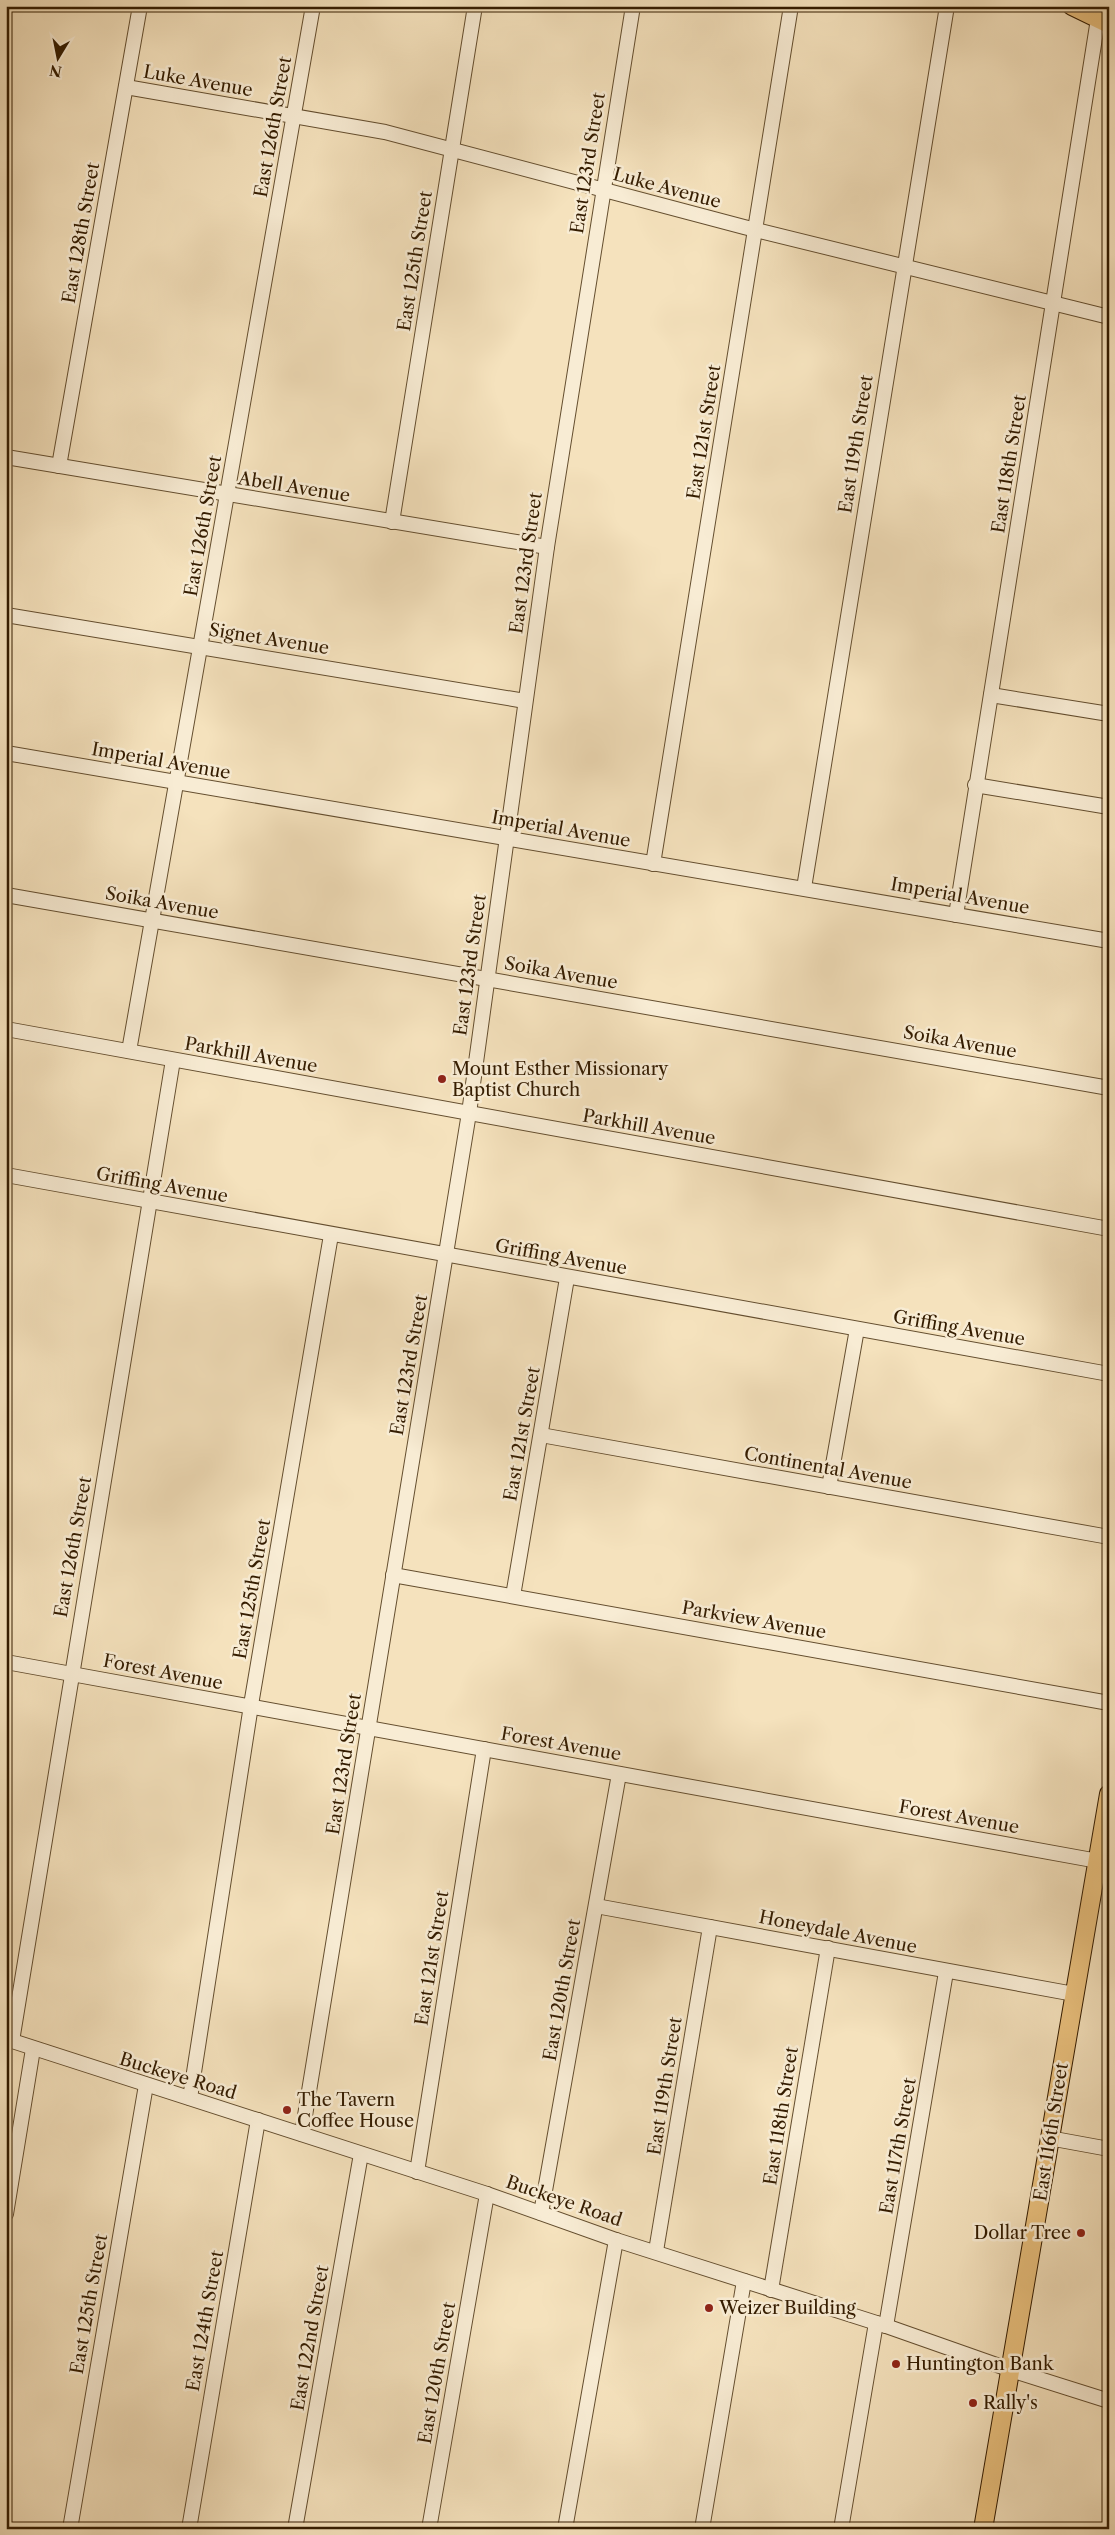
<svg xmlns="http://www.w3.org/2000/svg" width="1115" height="2535" viewBox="0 0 1115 2535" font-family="'Libre Caslon Text',serif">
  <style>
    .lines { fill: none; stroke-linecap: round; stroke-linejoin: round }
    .minor-casing { stroke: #644e2f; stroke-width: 16 }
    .major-casing { stroke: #341c00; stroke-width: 20 }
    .minor { stroke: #f8ecd4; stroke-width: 14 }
    .major { stroke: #eac17e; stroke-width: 18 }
    .poi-dot { fill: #8f2418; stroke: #f8ecd4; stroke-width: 2 }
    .labels { text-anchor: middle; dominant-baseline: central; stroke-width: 5; stroke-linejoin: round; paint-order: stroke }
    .street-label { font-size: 18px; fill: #341c00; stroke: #f8ecd4 }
    .poi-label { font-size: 18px; fill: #341c00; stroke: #f8ecd4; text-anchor: start }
  </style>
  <rect width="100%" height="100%" fill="#f5e2bd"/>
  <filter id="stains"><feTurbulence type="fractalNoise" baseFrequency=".004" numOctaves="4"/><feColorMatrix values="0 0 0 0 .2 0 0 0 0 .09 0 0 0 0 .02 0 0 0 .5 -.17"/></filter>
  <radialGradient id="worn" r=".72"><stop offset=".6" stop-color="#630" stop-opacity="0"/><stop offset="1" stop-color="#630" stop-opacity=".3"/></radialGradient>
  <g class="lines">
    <g class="minor-casing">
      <g id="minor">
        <path d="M 126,87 L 385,132 L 744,227 L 1109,317"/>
        <path d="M 6,457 L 547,547"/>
        <path d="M 59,466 L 140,6"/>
        <path d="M 392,522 L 475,6"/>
        <path d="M 6,615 L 525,701"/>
        <path d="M 991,695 L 1109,714"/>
        <path d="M 6,753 L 1109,941"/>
        <path d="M 975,785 L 1109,807"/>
        <path d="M 653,864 L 791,6"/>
        <path d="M 804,888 L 947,6"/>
        <path d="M 6,895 L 1109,1088"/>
        <path d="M 956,915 L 1098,19"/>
        <path d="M 6,1029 L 1109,1229"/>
        <path d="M 129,1051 L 313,6"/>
        <path d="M 6,1175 L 1109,1374"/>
        <path d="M 541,1435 L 1109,1537"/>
        <path d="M 829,1487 L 857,1329"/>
        <path d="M 393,1575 L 1109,1703"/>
        <path d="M 513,1596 L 567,1278"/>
        <path d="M 6,1662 L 1109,1863"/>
        <path d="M 596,1906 L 1074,1994"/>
        <path d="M 6,2039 L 487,2194 L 616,2240 L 886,2326 L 1011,2370 L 1109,2401"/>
        <path d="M 12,2041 L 173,1060"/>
        <path d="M 190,2098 L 252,1699 L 331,1235"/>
        <path d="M 302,2134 L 469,1113 L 547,547 L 633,6"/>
        <path d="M 1049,2138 L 1109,2149"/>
        <path d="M 417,2172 L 484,1749"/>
        <path d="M 541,2213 L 619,1774"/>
        <path d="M 6,2214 L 33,2049"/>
        <path d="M 656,2251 L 710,1927"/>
        <path d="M 771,2290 L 828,1948"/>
        <path d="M 886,2326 L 946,1972"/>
        <path d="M 70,2529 L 146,2085"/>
        <path d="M 189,2529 L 258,2120"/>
        <path d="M 295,2529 L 361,2154"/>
        <path d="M 429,2529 L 487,2194"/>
        <path d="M 565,2529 L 616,2240"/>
        <path d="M 702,2529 L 744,2281"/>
        <path d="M 841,2529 L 876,2323"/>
      </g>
    </g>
    <g class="major-casing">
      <g id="major">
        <path d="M 1072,6 L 1109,24"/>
        <path d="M 983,2529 L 1109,1794"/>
      </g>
    </g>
    <use href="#minor" class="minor"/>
    <use href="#major" class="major"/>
  </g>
  <g class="poi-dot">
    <circle cx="442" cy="1079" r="5"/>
    <circle cx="287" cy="2110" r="5"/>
    <circle cx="1081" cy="2233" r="5"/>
    <circle cx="709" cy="2308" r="5"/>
    <circle cx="896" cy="2364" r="5"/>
    <circle cx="973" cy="2403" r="5"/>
  </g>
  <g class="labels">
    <g class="street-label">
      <text transform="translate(198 81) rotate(10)">Luke Avenue</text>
      <text transform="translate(273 127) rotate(-80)">East 126th Street</text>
      <text transform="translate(588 163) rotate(-81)">East 123rd Street</text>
      <text transform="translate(667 188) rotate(15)">Luke Avenue</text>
      <text transform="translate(81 233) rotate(-80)">East 128th Street</text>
      <text transform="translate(415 261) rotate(-81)">East 125th Street</text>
      <text transform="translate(704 432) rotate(-81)">East 121st Street</text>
      <text transform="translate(856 444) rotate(-81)">East 119th Street</text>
      <text transform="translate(1009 464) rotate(-81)">East 118th Street</text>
      <text transform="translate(294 487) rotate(9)">Abell Avenue</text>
      <text transform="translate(203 526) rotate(-80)">East 126th Street</text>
      <text transform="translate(526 563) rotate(-82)">East 123rd Street</text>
      <text transform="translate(269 639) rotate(9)">Signet Avenue</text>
      <text transform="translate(161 761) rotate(10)">Imperial Avenue</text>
      <text transform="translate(561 829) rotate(10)">Imperial Avenue</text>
      <text transform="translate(960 896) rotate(10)">Imperial Avenue</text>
      <text transform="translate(162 903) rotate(10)">Soika Avenue</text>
      <text transform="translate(470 965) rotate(-82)">East 123rd Street</text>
      <text transform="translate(561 973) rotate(10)">Soika Avenue</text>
      <text transform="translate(960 1042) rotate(10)">Soika Avenue</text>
      <text transform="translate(251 1055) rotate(10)">Parkhill Avenue</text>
      <text transform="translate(649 1127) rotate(10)">Parkhill Avenue</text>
      <text transform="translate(162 1185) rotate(10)">Griffing Avenue</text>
      <text transform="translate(561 1257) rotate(10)">Griffing Avenue</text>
      <text transform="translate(959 1328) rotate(10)">Griffing Avenue</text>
      <text transform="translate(409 1365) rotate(-80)">East 123rd Street</text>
      <text transform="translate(522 1434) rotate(-80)">East 121st Street</text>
      <text transform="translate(828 1468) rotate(10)">Continental Avenue</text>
      <text transform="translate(73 1547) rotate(-80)">East 126th Street</text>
      <text transform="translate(252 1589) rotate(-80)">East 125th Street</text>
      <text transform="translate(754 1620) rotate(10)">Parkview Avenue</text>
      <text transform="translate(163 1672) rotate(11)">Forest Avenue</text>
      <text transform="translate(561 1744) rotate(10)">Forest Avenue</text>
      <text transform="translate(344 1764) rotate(-81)">East 123rd Street</text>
      <text transform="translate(959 1817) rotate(10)">Forest Avenue</text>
      <text transform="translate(838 1932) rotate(11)">Honeydale Avenue</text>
      <text transform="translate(432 1958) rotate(-81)">East 121st Street</text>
      <text transform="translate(562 1990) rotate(-80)">East 120th Street</text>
      <text transform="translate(178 2076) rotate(17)">Buckeye Road</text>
      <text transform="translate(665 2086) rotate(-81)">East 119th Street</text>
      <text transform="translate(781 2116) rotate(-81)">East 118th Street</text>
      <text transform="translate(1051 2132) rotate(-81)">East 116th Street</text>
      <text transform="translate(898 2146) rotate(-80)">East 117th Street</text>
      <text transform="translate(564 2201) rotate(19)">Buckeye Road</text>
      <text transform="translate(89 2304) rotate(-80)">East 125th Street</text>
      <text transform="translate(205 2321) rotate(-80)">East 124th Street</text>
      <text transform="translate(310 2338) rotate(-80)">East 122nd Street</text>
      <text transform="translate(437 2373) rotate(-80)">East 120th Street</text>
    </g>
    <g class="poi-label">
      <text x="452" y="1069">Mount Esther Missionary<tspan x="452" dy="21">Baptist Church</tspan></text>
      <text x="297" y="2100">The Tavern<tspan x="297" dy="21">Coffee House</tspan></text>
      <text x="1071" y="2233" text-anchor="end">Dollar Tree</text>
      <text x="719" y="2308">Weizer Building</text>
      <text x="906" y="2364">Huntington Bank</text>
      <text x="983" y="2403">Rally's</text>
    </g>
  </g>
  <rect width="1115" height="2535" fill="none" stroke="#f5e2bd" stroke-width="25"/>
  <rect x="8" y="8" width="1100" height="2520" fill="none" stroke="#341c00" stroke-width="2.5"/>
  <rect x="12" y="12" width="1090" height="2510" fill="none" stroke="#341c00"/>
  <g transform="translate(58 58) rotate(190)" stroke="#f8ecd4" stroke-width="4" paint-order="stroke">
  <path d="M0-4L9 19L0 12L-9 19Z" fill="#341c00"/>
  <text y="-8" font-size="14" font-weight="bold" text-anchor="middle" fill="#341c00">N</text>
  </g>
  <rect width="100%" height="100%" filter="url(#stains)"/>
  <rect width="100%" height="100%" fill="url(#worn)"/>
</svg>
